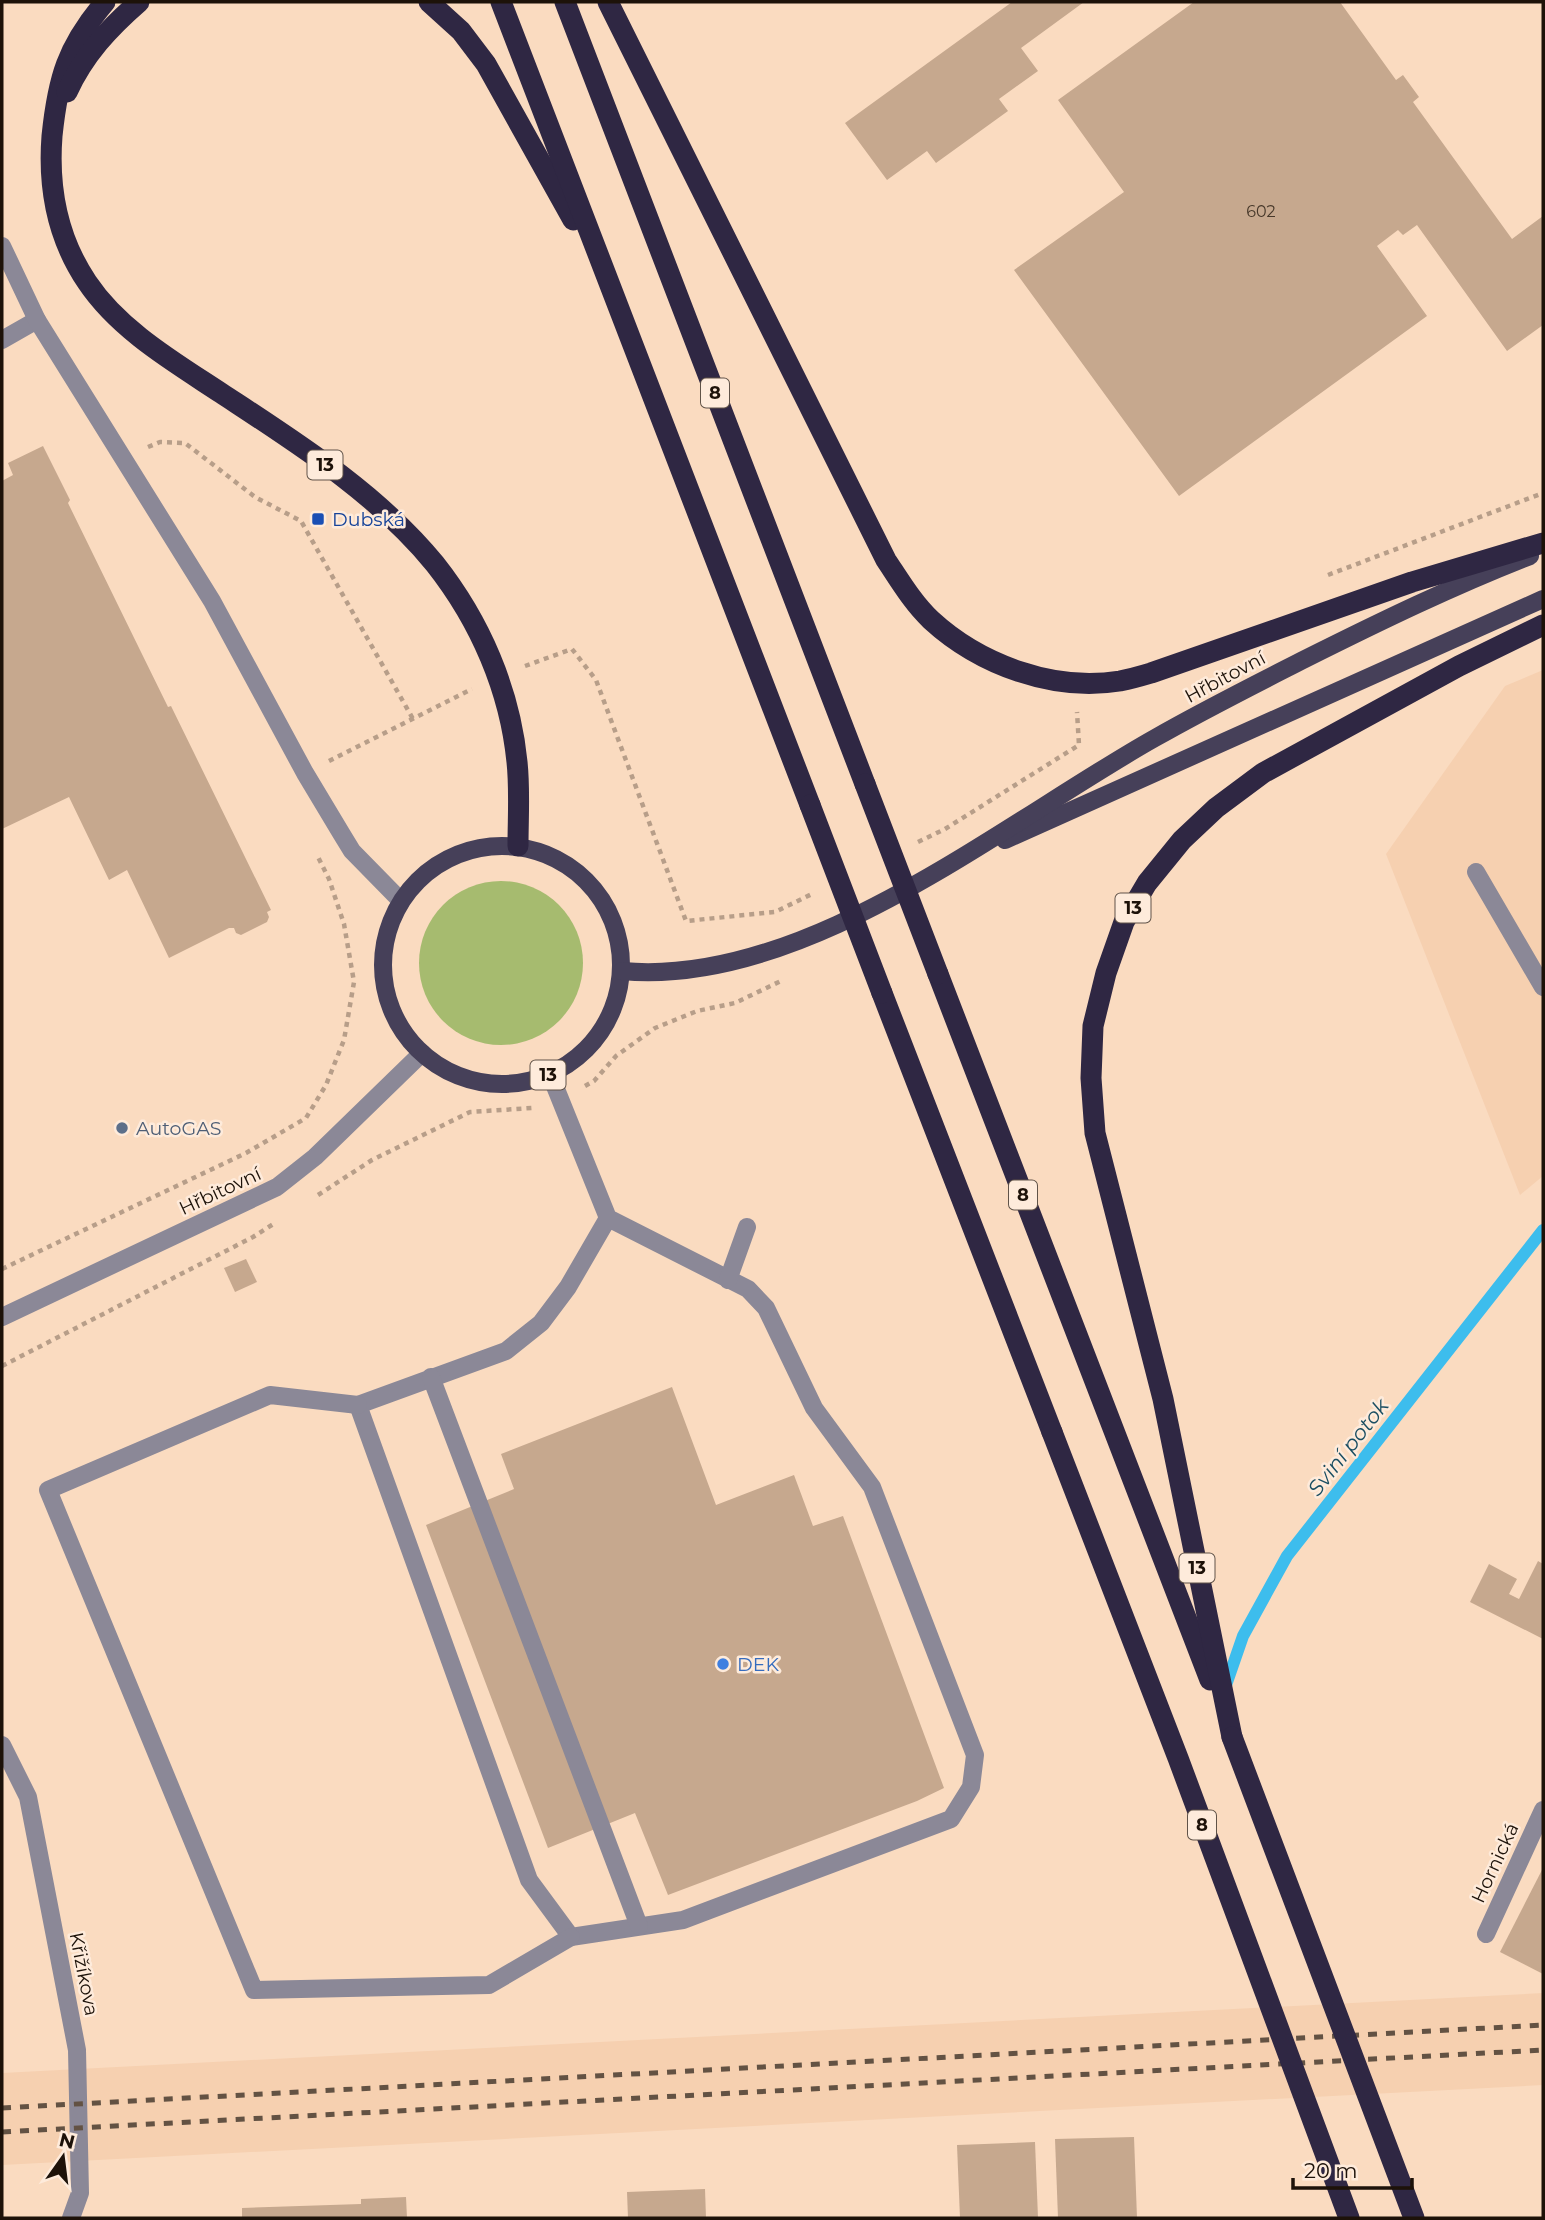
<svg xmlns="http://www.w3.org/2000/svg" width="1545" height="2220" viewBox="0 0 1545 2220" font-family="Montserrat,sans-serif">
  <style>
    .built { fill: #f6d0b0 }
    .green { fill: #a6bb6f }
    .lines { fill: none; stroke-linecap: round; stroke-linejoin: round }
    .stream { stroke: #3dbded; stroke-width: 12 }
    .building { fill: #c6a88e }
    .path { stroke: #b79e89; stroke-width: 4.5; stroke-dasharray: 5 5; stroke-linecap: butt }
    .lane { stroke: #8b8897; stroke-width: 18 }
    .street { stroke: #8b8897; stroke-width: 18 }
    .primary { stroke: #464059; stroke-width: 18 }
    .highway { stroke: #2f2743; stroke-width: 21 }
    .rail { stroke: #635243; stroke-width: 5; stroke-dasharray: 9 9; stroke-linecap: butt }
    .highway-bridge { stroke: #2f2743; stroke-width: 21 }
    .transit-dot { fill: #1a4fb4; stroke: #feebdb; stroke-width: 2.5 }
    .service-dot { fill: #5c6f8a; stroke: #feebdb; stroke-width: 2.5 }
    .shop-dot { fill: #3f7fe0; stroke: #feebdb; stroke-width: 2.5 }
    .labels { text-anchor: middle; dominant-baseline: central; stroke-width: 5; stroke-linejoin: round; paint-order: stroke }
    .number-label { font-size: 16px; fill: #47382a }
    .shield { fill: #feebdb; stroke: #605348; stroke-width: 2 }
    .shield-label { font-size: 18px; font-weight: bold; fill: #1d1209 }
    .transit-label { font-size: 19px; fill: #164399; stroke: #feebdb; text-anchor: start }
    .street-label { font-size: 19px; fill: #1d1209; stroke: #feebdb }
    .service-label { font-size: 19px; fill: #4e5e75; stroke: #feebdb; text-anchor: start }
    .shop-label { font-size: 19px; fill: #366cbe; stroke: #feebdb; text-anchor: start }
    .water-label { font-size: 21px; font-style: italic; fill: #1b4e62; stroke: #feebdb }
  </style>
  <rect width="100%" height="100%" fill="#fadbc0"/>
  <g class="built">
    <path d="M 1543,670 L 1543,1176 L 1520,1195 L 1386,854 L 1505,686 Z"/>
    <path d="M 1543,1993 L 1543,2085 L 2,2165 L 2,2073 Z"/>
  </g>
  <circle class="green" cx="501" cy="963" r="82"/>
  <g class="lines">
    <path class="stream" d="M 1225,1688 L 1243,1636 L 1287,1556 L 1543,1230"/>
  </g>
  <g class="building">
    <path d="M 1012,2 L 1084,2 L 1021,48 L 1038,71 L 999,99 L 1008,111 L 936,163 L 927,151 L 887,180 L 845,123 Z"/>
    <path d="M 1194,2 L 1340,2 L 1396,80 L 1403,75 L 1419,97 L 1413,102 L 1512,239 L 1543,216 L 1543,325 L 1507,351 L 1417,225 L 1403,235 L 1398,230 L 1377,246 L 1427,316 L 1179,496 L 1014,270 L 1124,192 L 1058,100 Z"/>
    <path d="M 43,446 L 70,500 L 68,503 L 140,650 L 168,707 L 171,706 L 271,910 L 267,912 L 269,917 L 267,922 L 241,935 L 236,933 L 234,928 L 229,928 L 169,958 L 127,870 L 109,880 L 69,797 L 2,829 L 2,481 L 13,475 L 8,463 Z"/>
    <path d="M 246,1259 L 257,1282 L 235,1292 L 224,1268 Z"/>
    <path d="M 672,1387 L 716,1505 L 794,1475 L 813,1526 L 843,1516 L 944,1788 L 917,1801 L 668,1895 L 635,1813 L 548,1848 L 426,1525 L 514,1489 L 501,1454 Z"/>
    <path d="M 1538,1561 L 1543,1564 L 1543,1639 L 1470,1602 L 1489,1564 L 1517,1579 L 1509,1594 L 1519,1599 Z"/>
    <path d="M 1543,1868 L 1543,1974 L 1500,1952 Z"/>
    <path d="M 1134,2137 L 1137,2218 L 1058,2218 L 1055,2139 Z"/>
    <path d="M 1035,2142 L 1038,2218 L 960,2218 L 957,2145 Z"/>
    <path d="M 705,2189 L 706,2218 L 628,2218 L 627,2192 Z"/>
    <path d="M 406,2197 L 407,2218 L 242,2218 L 242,2208 L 361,2204 L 361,2199 Z"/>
  </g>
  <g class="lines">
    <g class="path">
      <path d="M 148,447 L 160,442 L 185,443 L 255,497 L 301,521 L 413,719"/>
      <path d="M 1328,575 L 1543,493"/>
      <path d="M 525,666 L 572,649 L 596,680 L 686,921 L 775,912 L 812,894"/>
      <path d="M 329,761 L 472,689"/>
      <path d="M 918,842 L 945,829 L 1079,745 L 1077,712"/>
      <path d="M 585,1086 L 594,1081 L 616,1056 L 655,1028 L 697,1011 L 735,1003 L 783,980"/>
      <path d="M 318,1195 L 372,1160 L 470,1112 L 532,1108"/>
      <path d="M 2,1269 L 246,1153 L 306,1118 L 326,1085 L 344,1040 L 354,982 L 344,924 L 329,879 L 317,855"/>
      <path d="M 2,1366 L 253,1237 L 275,1223"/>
    </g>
    <g class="lane">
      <path d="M 2,340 L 37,320"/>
      <path d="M 1476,872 L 1543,987"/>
      <path d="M 550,1074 L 608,1218 L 748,1289 L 766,1308 L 814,1408 L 872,1487 L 975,1755 L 971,1787 L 951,1819 L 683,1920 L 571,1937 L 529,1880 L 358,1405 L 506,1351 L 541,1323 L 568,1287 L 608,1218"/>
      <path d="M 728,1280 L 747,1227"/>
      <path d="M 431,1377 L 639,1926"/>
      <path d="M 358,1405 L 270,1395 L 48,1490 L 254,1990 L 489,1985 L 571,1937"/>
    </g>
    <g class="street">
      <path d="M 2,246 L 37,320 L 212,601 L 305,773 L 341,833 L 352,851 L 401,901"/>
      <path d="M 2,1317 L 277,1187 L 315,1157 L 422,1053"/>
      <path d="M 2,1745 L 28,1797 L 77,2050 L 80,2193 L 71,2218"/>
      <path d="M 1486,1934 L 1543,1810"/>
    </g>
    <g class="primary">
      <path d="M 1005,840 L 1543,599"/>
      <circle cx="502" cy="965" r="119"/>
      <path d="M 622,971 C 805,988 1002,824 1155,738 C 1204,710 1254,685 1305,659 C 1379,622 1453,586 1530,556"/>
    </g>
    <g class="highway">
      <path d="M 105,2 C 67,47 58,78 52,136 C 48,188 58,239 87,282 C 119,330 174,362 221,393 C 297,443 377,493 435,564 C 480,621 510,690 517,762 C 520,789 518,818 518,846"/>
      <path d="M 429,2 L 461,31 L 486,64 L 573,220"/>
      <path d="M 501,2 L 810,805"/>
      <path d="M 565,2 L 865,784"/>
      <path d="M 608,2 L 886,560 C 900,581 913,603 931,620 C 980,665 1054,692 1120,681 C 1130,679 1141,676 1151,673 L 1412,582 L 1543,543"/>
      <path d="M 67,92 C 84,55 109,28 139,2"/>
      <path d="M 938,974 L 1210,1680"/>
      <path d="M 882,993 L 1052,1432"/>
      <path d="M 1232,1737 L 1163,1399 L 1095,1133 L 1091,1078 L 1093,1026 L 1106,973 L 1124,922 L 1147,883 L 1182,840 L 1216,808 L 1263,773 L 1459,666 L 1543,625"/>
    </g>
    <g class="rail">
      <path d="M 2,2108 L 1543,2025"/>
      <path d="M 2,2132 L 1543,2050"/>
    </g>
    <g class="highway-bridge">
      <path d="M 865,784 L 938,974"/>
      <path d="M 810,805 L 882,993"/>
      <path d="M 1052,1432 L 1178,1758 L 1349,2218"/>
      <path d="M 1232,1737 L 1414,2218"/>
    </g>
  </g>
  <rect class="transit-dot" x="311" y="512" width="14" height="14" rx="3.5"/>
  <circle class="service-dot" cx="122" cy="1128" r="7"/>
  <circle class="shop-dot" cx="723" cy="1664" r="7"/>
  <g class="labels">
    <g class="number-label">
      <text x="1261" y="211">602</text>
    </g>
    <g class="shield">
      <rect x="701" y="378.5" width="28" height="29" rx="5"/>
      <rect x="307.5" y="450.5" width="35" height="29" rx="5"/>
      <rect x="1115.5" y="893.5" width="35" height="29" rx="5"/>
      <rect x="530.5" y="1060.5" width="35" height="29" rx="5"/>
      <rect x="1009" y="1180.5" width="28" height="29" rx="5"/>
      <rect x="1179.5" y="1553.5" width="35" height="29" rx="5"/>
      <rect x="1188" y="1810.5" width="28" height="29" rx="5"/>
    </g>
    <g class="shield-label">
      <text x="715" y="393">8</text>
      <text x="325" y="465">13</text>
      <text x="1133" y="908">13</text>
      <text x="548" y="1075">13</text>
      <text x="1023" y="1195">8</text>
      <text x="1197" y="1568">13</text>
      <text x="1202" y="1825">8</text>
    </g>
    <g class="transit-label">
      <text x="332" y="519">Dubská</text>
    </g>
    <g class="street-label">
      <text transform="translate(1225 677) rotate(-28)">Hřbitovní</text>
      <text transform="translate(220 1191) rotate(-25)">Hřbitovní</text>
      <text transform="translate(1495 1863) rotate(-65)">Hornická</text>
      <text transform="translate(84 1974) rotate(79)">Křižíkova</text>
    </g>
    <g class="service-label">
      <text x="136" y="1128">AutoGAS</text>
    </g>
    <g class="shop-label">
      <text x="737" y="1664">DEK</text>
    </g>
    <g class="water-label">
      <text transform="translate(1348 1447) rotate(-52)">Sviní potok</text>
    </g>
  </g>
  <rect width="1545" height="2220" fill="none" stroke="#1d1209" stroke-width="7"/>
  <g transform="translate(63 2157) rotate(14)" stroke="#feebdb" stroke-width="5" paint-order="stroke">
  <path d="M0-5L12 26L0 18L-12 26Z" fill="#1d1209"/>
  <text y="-10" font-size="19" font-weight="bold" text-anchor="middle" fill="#1d1209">N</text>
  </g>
  <path d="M1293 2178v10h119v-10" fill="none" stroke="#1d1209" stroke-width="3.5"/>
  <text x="1304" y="2178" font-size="21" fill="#1d1209" stroke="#feebdb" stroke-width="5" paint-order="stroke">20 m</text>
</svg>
